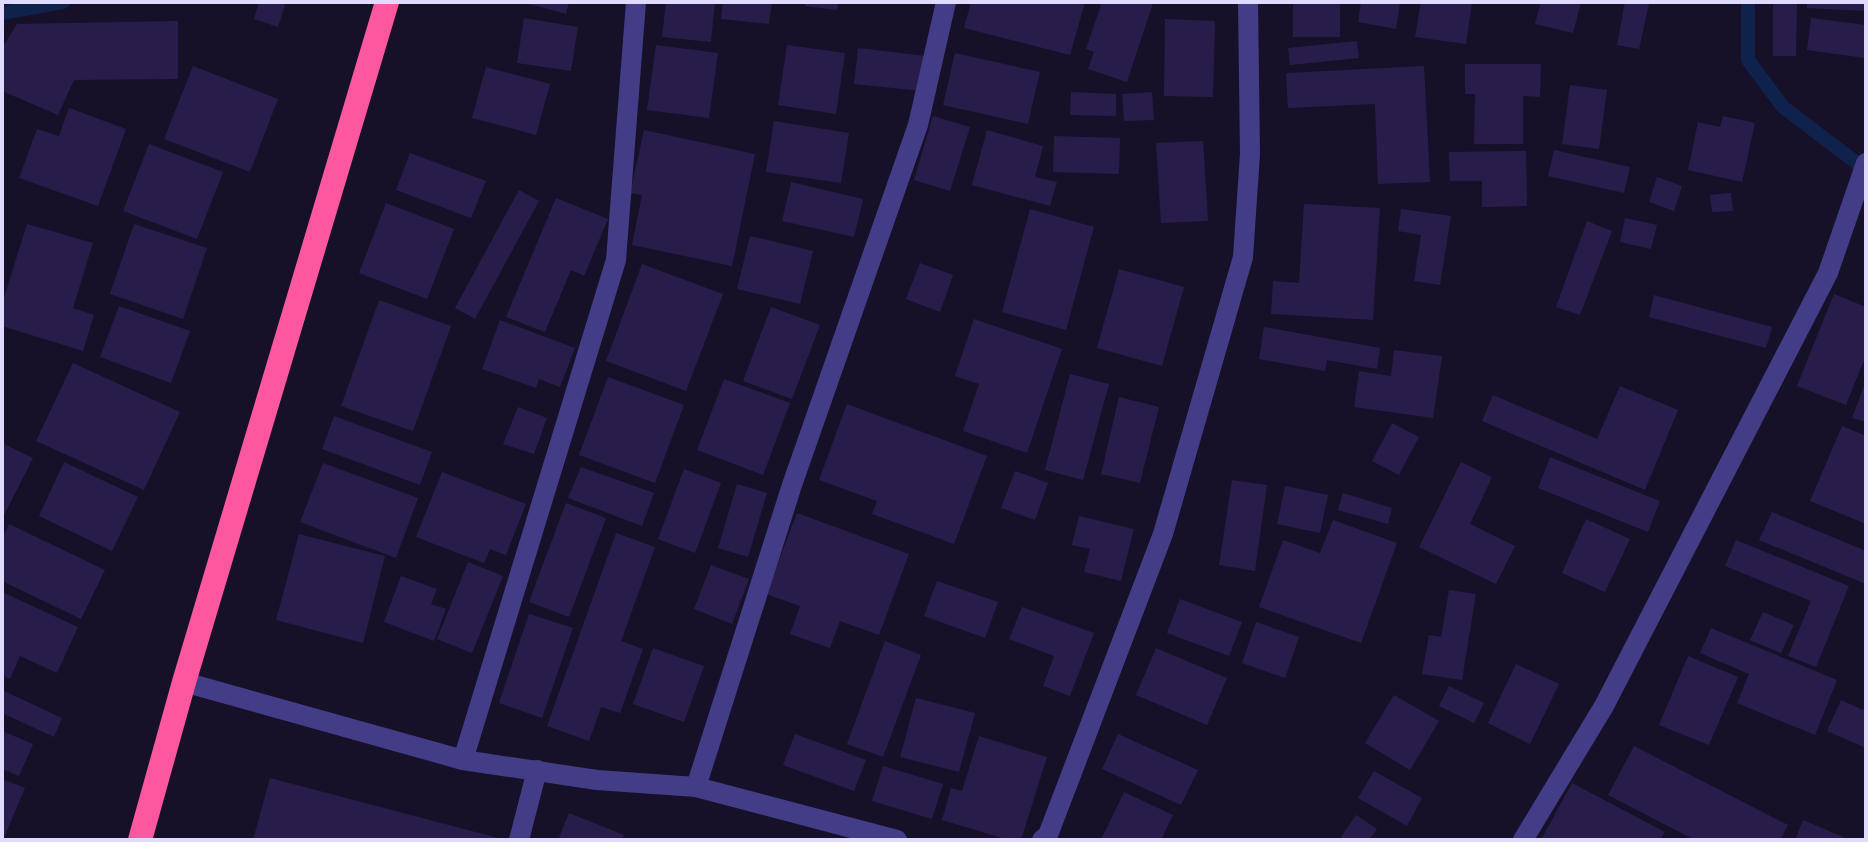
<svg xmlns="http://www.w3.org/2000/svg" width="1868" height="842" viewBox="0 0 1868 842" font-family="'Public Sans',sans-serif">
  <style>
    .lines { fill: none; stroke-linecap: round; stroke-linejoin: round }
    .stream { stroke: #0e224b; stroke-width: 14 }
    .building { fill: #281d4a }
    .minor { stroke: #433d87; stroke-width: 20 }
    .highway { stroke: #fc579f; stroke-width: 24 }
  </style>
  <rect width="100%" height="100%" fill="#161129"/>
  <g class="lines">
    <g class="stream">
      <path d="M 1748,2 L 1748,60 L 1783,107 L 1866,170"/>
      <path d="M 2,13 L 63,2"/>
    </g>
  </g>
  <g class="building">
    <path d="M 259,2 L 286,2 L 278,27 L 254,19 Z"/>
    <path d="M 523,2 L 569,2 L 566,14 Z"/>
    <path d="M 666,2 L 715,2 L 711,42 L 662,37 Z"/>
    <path d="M 723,2 L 772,2 L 769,24 L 721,19 Z"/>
    <path d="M 805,2 L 838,2 L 837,10 L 805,6 Z"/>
    <path d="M 971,2 L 1085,2 L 1070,55 L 964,28 Z"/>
    <path d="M 1102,2 L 1153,3 L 1127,82 L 1088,69 L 1094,52 L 1086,49 Z"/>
    <rect x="1293" y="2" width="47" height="35"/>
    <path d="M 1361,2 L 1400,2 L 1396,29 L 1358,22 Z"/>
    <path d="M 1421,2 L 1472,2 L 1466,44 L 1415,37 Z"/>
    <path d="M 1541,2 L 1581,2 L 1573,33 L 1535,24 Z"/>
    <path d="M 1625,2 L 1649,4 L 1639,49 L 1617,45 Z"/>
    <path d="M 1773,2 L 1797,2 L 1796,56 L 1773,56 Z"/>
    <path d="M 1807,2 L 1866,2 L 1866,11 L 1807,8 Z"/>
    <path d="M 524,18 L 578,27 L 571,71 L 517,63 Z"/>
    <path d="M 1811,18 L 1866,25 L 1865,58 L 1807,50 Z"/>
    <path d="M 1165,19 L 1215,21 L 1213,97 L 1164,96 Z"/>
    <path d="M 178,21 L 178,79 L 74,80 L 58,115 L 2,91 L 2,48 L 17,24 Z"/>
    <path d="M 1357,41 L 1359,58 L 1290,65 L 1288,48 Z"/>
    <path d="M 656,45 L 718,53 L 709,118 L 647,110 Z"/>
    <path d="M 787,45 L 845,53 L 836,114 L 778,105 Z"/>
    <path d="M 858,48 L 926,56 L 922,91 L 854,84 Z"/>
    <path d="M 955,53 L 1040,72 L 1028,124 L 943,105 Z"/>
    <path d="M 1465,64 L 1541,64 L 1540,97 L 1523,96 L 1523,144 L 1474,144 L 1475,94 L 1465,94 Z"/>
    <path d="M 193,66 L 278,99 L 250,172 L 164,139 Z"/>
    <path d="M 1424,66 L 1430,182 L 1378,184 L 1375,104 L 1288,108 L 1286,73 Z"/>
    <path d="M 486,67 L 550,84 L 536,135 L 472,118 Z"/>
    <path d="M 1570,85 L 1607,90 L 1599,149 L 1562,144 Z"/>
    <path d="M 1071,92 L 1116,94 L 1116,116 L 1070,115 Z"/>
    <path d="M 1152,92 L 1154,120 L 1124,121 L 1122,94 Z"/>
    <path d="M 69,108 L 126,129 L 98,206 L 19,178 L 37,129 L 59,136 Z"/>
    <path d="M 933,116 L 970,127 L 950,191 L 914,180 Z"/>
    <path d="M 1723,116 L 1755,123 L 1742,182 L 1688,170 L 1698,122 L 1720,127 Z"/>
    <path d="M 774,121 L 849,133 L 841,183 L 766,172 Z"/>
    <path d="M 644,130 L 755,154 L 732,266 L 632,245 L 642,195 L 630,193 Z"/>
    <path d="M 987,130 L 1043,146 L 1035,177 L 1057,182 L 1050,206 L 972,185 Z"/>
    <path d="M 1054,136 L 1120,138 L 1119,174 L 1053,172 Z"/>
    <path d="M 1203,141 L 1208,221 L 1161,223 L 1156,143 Z"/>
    <path d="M 149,144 L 223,172 L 197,239 L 123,211 Z"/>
    <path d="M 1554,150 L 1630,167 L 1624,193 L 1548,176 Z"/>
    <path d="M 1526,151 L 1527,206 L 1482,207 L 1482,181 L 1450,181 L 1449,152 Z"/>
    <path d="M 410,153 L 486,181 L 471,218 L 396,190 Z"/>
    <path d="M 1657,177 L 1682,186 L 1674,211 L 1649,202 Z"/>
    <path d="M 791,182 L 863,199 L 854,237 L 782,221 Z"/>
    <path d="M 519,190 L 539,201 L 475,319 L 455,308 Z"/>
    <path d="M 1731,193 L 1733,211 L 1712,212 L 1710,195 Z"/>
    <path d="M 556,198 L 608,219 L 584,276 L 571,270 L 545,332 L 506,317 Z"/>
    <path d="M 386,203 L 454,229 L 427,299 L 359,273 Z"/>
    <path d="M 1304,204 L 1380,208 L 1373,320 L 1271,314 L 1273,281 L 1299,283 Z"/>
    <path d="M 1030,209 L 1094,227 L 1066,330 L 1002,312 Z"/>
    <path d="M 1401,209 L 1451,216 L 1440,285 L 1414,281 L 1421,235 L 1398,231 Z"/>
    <path d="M 1625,218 L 1657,225 L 1651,249 L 1620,242 Z"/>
    <path d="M 1587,221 L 1612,231 L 1580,315 L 1556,307 Z"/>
    <path d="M 27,224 L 93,243 L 73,308 L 94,315 L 83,351 L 2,326 L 2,304 Z"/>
    <path d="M 134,224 L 207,248 L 183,319 L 110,294 Z"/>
    <path d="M 750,236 L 813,251 L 800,304 L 737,289 Z"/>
    <path d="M 920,263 L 953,275 L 940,312 L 906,299 Z"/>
    <path d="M 642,264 L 723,294 L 686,391 L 606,361 Z"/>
    <path d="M 1119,269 L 1184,287 L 1162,366 L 1097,348 Z"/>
    <path d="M 1834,294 L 1866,307 L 1866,355 L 1846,405 L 1797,386 Z"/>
    <path d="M 1654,295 L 1772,327 L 1766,348 L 1649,317 Z"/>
    <path d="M 379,300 L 451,326 L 413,431 L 341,406 Z"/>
    <path d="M 119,306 L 190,331 L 171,383 L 100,357 Z"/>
    <path d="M 771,307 L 820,325 L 792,399 L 743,381 Z"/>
    <path d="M 974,319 L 1062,349 L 1027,453 L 963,431 L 979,384 L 955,376 Z"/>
    <path d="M 500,320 L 575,348 L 560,387 L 539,379 L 536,388 L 482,369 Z"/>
    <path d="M 1264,327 L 1380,348 L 1377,369 L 1327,360 L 1325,371 L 1259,359 Z"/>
    <path d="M 1394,350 L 1442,356 L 1433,418 L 1354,407 L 1359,371 L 1391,376 Z"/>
    <path d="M 73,363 L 180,412 L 144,490 L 36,441 Z"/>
    <path d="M 1070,374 L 1109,384 L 1083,480 L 1045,470 Z"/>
    <path d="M 608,377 L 684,405 L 655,483 L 579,455 Z"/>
    <path d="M 724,379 L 790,403 L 763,475 L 697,450 Z"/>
    <path d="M 1866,381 L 1866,422 L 1852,418 Z"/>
    <path d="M 1620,386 L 1678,410 L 1645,490 L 1482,421 L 1493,395 L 1597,439 Z"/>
    <path d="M 1119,397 L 1159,407 L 1140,483 L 1101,474 Z"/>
    <path d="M 847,404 L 987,456 L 954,544 L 872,514 L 877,501 L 819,480 Z"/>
    <path d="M 518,407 L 547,418 L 534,454 L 503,444 Z"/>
    <path d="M 334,416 L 432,452 L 420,485 L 322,449 Z"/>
    <path d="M 1392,423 L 1419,437 L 1399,475 L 1372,461 Z"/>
    <path d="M 1842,426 L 1866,436 L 1866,524 L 1810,501 Z"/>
    <path d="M 2,443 L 33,458 L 2,519 Z"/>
    <path d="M 1550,457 L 1660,501 L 1648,532 L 1538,488 Z"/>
    <path d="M 64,462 L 138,497 L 112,551 L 39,516 Z"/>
    <path d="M 1461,462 L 1492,477 L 1470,524 L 1515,546 L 1496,584 L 1419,547 Z"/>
    <path d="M 323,463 L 418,498 L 396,558 L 300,522 Z"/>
    <path d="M 581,467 L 654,493 L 642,526 L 568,498 Z"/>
    <path d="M 684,469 L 721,483 L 695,553 L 658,539 Z"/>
    <path d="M 1015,471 L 1048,483 L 1035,520 L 1001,508 Z"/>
    <path d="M 442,472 L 526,504 L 506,555 L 490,549 L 484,563 L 416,537 Z"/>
    <path d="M 1232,480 L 1267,485 L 1255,571 L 1219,565 Z"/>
    <path d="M 737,484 L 767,493 L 748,557 L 718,548 Z"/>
    <path d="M 1285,486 L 1328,495 L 1320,533 L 1277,524 Z"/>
    <path d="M 1343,493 L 1392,508 L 1388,524 L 1338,510 Z"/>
    <path d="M 566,503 L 606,518 L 569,617 L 529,602 Z"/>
    <path d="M 1772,512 L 1866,551 L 1866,584 L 1759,540 Z"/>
    <path d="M 797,513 L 909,554 L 879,635 L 840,621 L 830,648 L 790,634 L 800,606 L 766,594 Z"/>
    <path d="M 1079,516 L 1134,529 L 1121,581 L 1084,572 L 1090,549 L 1072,545 Z"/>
    <path d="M 1586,519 L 1630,539 L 1605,592 L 1562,573 Z"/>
    <path d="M 1333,520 L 1397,543 L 1361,643 L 1259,607 L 1283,540 L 1320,553 Z"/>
    <path d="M 9,524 L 105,570 L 81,619 L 2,581 L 2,538 Z"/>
    <path d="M 616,533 L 655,547 L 621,641 L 643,649 L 620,713 L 601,707 L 589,741 L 547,726 Z"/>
    <path d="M 299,534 L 385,556 L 363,643 L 276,620 Z"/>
    <path d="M 1736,540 L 1849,586 L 1816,667 L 1788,656 L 1811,601 L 1725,566 Z"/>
    <path d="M 468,562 L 503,576 L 472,653 L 437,639 Z"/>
    <path d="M 711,565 L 749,579 L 732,624 L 694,609 Z"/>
    <path d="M 401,576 L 437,589 L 431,604 L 446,609 L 434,641 L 384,622 Z"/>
    <path d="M 937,581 L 998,602 L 985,638 L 924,616 Z"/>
    <path d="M 1449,590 L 1476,594 L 1462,680 L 1422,674 L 1429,635 L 1441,637 Z"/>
    <path d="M 2,592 L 78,627 L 57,673 L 20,656 L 10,679 L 2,675 Z"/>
    <path d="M 1180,599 L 1242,622 L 1229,656 L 1167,633 Z"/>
    <path d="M 1022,607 L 1094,633 L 1070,696 L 1043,686 L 1054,656 L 1009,639 Z"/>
    <path d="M 1763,612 L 1794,625 L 1781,653 L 1750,640 Z"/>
    <path d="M 529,614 L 573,628 L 542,718 L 499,703 Z"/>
    <path d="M 1256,622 L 1299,637 L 1285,678 L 1242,663 Z"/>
    <path d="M 1711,628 L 1837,680 L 1815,735 L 1737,703 L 1749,674 L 1700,653 Z"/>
    <path d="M 885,641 L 921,655 L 883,757 L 847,744 Z"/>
    <path d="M 653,648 L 704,666 L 684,722 L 633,704 Z"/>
    <path d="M 1156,648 L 1227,678 L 1207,725 L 1136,695 Z"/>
    <path d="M 1688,656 L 1738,677 L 1709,745 L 1659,725 Z"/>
    <path d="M 1516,664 L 1559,684 L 1530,744 L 1488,723 Z"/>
    <path d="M 1449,686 L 1484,703 L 1474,723 L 1439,706 Z"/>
    <path d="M 4,691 L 62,718 L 54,737 L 2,713 Z"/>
    <path d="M 1394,695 L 1439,721 L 1410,770 L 1365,743 Z"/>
    <path d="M 916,698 L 975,713 L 959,772 L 900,757 Z"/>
    <path d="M 1841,700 L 1863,710 L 1866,703 L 1866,748 L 1827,731 Z"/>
    <path d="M 2,731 L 33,744 L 19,776 L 2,769 Z"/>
    <path d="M 795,734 L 866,760 L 854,791 L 783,765 Z"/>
    <path d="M 1118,734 L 1198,770 L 1181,805 L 1102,769 Z"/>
    <path d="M 979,736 L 1047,757 L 1021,840 L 1009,840 L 942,820 L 951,788 L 962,791 Z"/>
    <path d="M 1634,746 L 1788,825 L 1780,840 L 1695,840 L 1608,795 Z"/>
    <path d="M 883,766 L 943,784 L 932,819 L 872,801 Z"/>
    <path d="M 1374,771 L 1422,798 L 1407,826 L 1358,798 Z"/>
    <path d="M 270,778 L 502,839 L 502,840 L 253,840 Z"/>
    <path d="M 2,779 L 25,788 L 3,840 L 2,840 Z"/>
    <path d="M 1572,783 L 1665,832 L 1660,840 L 1541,840 Z"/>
    <path d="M 1124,792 L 1173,815 L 1161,840 L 1101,840 Z"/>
    <path d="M 569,813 L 624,835 L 622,840 L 558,840 Z"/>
    <path d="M 1356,815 L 1377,829 L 1369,840 L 1339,840 Z"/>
    <path d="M 1803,820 L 1850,840 L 1795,840 Z"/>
  </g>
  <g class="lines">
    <g class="minor">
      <path d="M 184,682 L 463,760 L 597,780 L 696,787 L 897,840"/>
      <path d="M 463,760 L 616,260 L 636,2"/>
      <path d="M 696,787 L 792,485 L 918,125 L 946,2"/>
      <path d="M 519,840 L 537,770"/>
      <path d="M 1042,840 L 1048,835 L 1163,534 L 1243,257 L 1250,154 L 1248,2"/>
      <path d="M 1523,840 L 1604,706 L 1828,273 L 1866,163"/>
    </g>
    <path class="highway" d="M 140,840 L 184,682 L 387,2"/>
  </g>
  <rect width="1868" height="842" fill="none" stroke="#e0dafe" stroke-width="8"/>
</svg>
